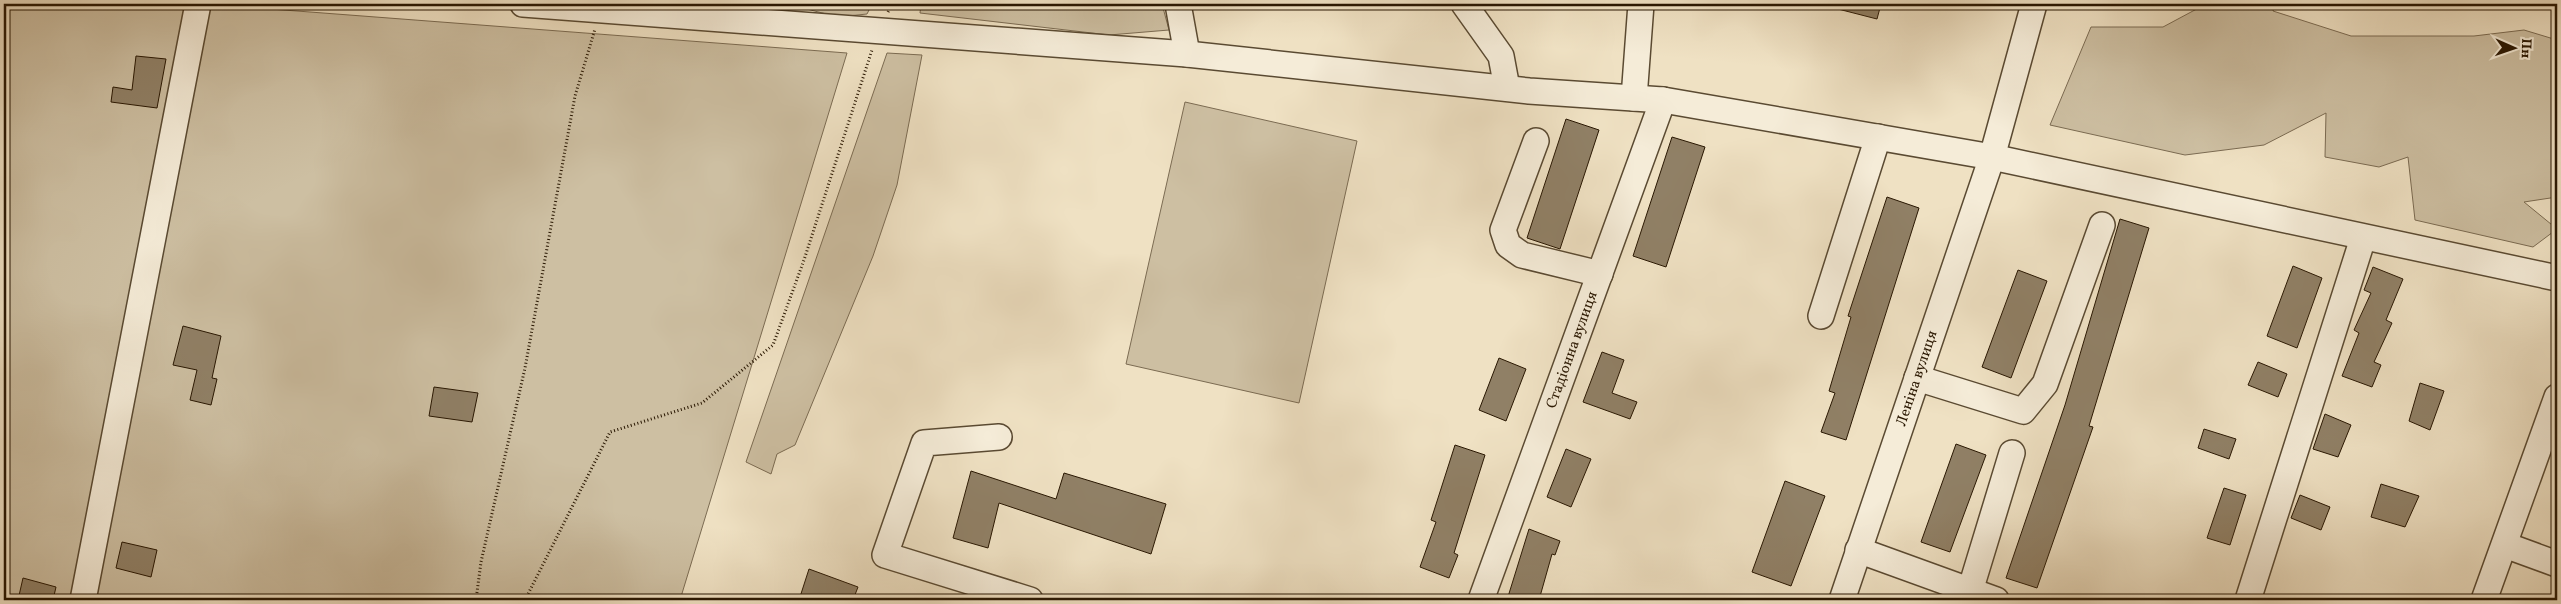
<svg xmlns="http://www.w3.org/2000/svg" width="2561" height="604" viewBox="0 0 2561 604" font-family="Vollkorn,serif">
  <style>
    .green { fill: #cdbfa2; stroke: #7b6b52 }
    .building { fill: #908066; stroke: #291702 }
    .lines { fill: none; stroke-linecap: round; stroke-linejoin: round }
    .minor-casing { stroke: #5a4a32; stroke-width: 28 }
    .path { stroke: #291702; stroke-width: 3; stroke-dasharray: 1 2.5; stroke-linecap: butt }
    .minor { stroke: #f5ecd8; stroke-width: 25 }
    .labels { text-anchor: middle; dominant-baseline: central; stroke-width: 4.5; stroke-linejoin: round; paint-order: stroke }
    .street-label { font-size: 15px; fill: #291702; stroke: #f5ecd8 }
  </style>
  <rect width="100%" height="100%" fill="#efe1c3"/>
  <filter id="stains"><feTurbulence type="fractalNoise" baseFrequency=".004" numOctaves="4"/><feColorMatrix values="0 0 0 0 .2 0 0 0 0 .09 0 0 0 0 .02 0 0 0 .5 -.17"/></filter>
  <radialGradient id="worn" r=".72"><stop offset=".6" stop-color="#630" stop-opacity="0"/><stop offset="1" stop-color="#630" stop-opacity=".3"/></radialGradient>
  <g class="green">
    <path d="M 4,4 L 205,4 L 847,53 L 680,600 L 4,600 Z"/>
    <path d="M 799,4 L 872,4 L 867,14 L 838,17 L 799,7 Z"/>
    <path d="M 921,4 L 1162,4 L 1169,30 L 1109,35 L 920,13 Z"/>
    <path d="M 2206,4 L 2275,4 L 2273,11 L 2351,36 L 2474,36 L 2524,30 L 2557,40 L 2557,197 L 2524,202 L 2557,229 L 2533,247 L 2415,220 L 2408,157 L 2379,167 L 2325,157 L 2326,113 L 2264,145 L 2185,155 L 2050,125 L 2091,27 L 2163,27 Z"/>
    <path d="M 2512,4 L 2557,4 L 2557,9 Z"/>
    <path d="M 887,53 L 922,55 L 897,185 L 873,256 L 795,445 L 777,454 L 771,474 L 746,462 Z"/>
    <path d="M 1185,102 L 1357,141 L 1299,403 L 1126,364 Z"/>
  </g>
  <g class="building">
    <path d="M 1839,4 L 1881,4 L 1877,19 L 1838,9 Z"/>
    <path d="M 136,56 L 166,59 L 157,108 L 111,102 L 113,87 L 132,90 Z"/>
    <path d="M 1566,119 L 1599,130 L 1560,249 L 1527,238 Z"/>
    <path d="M 1672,137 L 1705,147 L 1666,267 L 1633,256 Z"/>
    <path d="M 1887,197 L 1919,208 L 1846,440 L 1821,432 L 1835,393 L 1829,391 L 1851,317 L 1848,316 Z"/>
    <path d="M 2120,219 L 2149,228 L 2089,426 L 2093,427 L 2037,588 L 2006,578 L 2065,405 Z"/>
    <path d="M 2293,266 L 2322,278 L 2297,348 L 2267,336 Z"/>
    <path d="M 2373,267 L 2403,279 L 2386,320 L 2392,323 L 2374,362 L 2381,365 L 2372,387 L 2342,376 L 2359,333 L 2354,330 L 2371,293 L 2364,290 Z"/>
    <path d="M 2018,270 L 2047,281 L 2011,378 L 1982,367 Z"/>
    <path d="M 183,326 L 221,336 L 212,378 L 217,379 L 211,405 L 190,400 L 197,370 L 173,365 Z"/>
    <path d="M 1602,352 L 1624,360 L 1612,393 L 1637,402 L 1630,419 L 1583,402 Z"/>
    <path d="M 1499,358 L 1526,369 L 1506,421 L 1479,410 Z"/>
    <path d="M 2258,362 L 2287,374 L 2278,397 L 2248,385 Z"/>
    <path d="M 2420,383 L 2444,391 L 2430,430 L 2409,421 Z"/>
    <path d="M 434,387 L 478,393 L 472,422 L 429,416 Z"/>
    <path d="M 2325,414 L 2351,425 L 2338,457 L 2313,449 Z"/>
    <path d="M 2204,429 L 2236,439 L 2229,459 L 2198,448 Z"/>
    <path d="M 1956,444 L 1986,455 L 1950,552 L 1921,542 Z"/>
    <path d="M 1455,445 L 1485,455 L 1454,553 L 1458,555 L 1449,578 L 1420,567 L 1436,522 L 1431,520 Z"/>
    <path d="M 1566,449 L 1591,459 L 1571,507 L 1547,497 Z"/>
    <path d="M 971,471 L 1056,499 L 1064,473 L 1166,504 L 1151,554 L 999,503 L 988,548 L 953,538 Z"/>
    <path d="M 1785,481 L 1825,496 L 1791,586 L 1752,572 Z"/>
    <path d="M 2381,484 L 2419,496 L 2405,527 L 2371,517 Z"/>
    <path d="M 2224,488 L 2246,495 L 2230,545 L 2207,538 Z"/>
    <path d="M 2300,495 L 2330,507 L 2321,530 L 2291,518 Z"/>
    <path d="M 1529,529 L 1560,541 L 1555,555 L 1552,554 L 1539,600 L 1507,600 Z"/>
    <path d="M 122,542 L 157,550 L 151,577 L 116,568 Z"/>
    <path d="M 809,569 L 858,587 L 853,600 L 799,600 Z"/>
    <path d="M 23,578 L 56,587 L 53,600 L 18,600 Z"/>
  </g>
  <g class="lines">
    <g class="minor-casing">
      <g id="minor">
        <path d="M 523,4 L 1187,54 L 1529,91 L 1663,100 L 1992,157 L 2557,278"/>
        <path d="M 1178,4 L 1187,54"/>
        <path d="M 1464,4 L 1501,56 L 1507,88"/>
        <path d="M 1634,98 L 1641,4"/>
        <path d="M 1536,141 L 1503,230 L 1508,245 L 1522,255 L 1600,274"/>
        <path d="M 1821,316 L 1878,137"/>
        <path d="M 1917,378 L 2023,411 L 2045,384 L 2102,225"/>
        <path d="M 999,437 L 924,443 L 885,555 L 1030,600"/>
        <path d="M 2505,545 L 2557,564"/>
        <path d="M 1858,550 L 1996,600"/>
        <path d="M 1970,591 L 2012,453"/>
        <path d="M 83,600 L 198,4"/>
        <path id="s1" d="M 1481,600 L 1663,100"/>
        <path id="s2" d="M 1842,600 L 1992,157 L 2034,4"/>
        <path d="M 2248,600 L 2363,238"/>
        <path d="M 2484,600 L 2557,397"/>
      </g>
    </g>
    <g class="path">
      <path d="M 888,12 L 892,4"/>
      <path d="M 476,600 L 481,562 L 525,368 L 575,96 L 595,29"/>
      <path d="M 525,600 L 610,432 L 702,403 L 773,345 L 804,260 L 872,50"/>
    </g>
    <use href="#minor" class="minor"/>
  </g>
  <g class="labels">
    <g class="street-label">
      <text stroke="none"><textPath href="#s1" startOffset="266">Стадіонна вулиця</textPath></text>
      <text stroke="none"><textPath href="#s2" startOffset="234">Леніна вулиця</textPath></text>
    </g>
  </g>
  <rect width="2561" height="604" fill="none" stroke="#efe1c3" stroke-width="20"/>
  <rect x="5" y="5" width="2551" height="594" fill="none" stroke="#291702" stroke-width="2.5"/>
  <rect x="10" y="10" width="2541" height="584" fill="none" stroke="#291702"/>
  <g transform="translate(2514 48) rotate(92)" stroke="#f5ecd8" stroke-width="4" paint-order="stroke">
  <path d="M0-4L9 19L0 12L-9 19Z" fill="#291702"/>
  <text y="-8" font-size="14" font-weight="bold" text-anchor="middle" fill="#291702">Пн</text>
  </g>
  <rect width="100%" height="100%" filter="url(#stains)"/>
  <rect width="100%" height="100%" fill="url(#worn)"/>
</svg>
